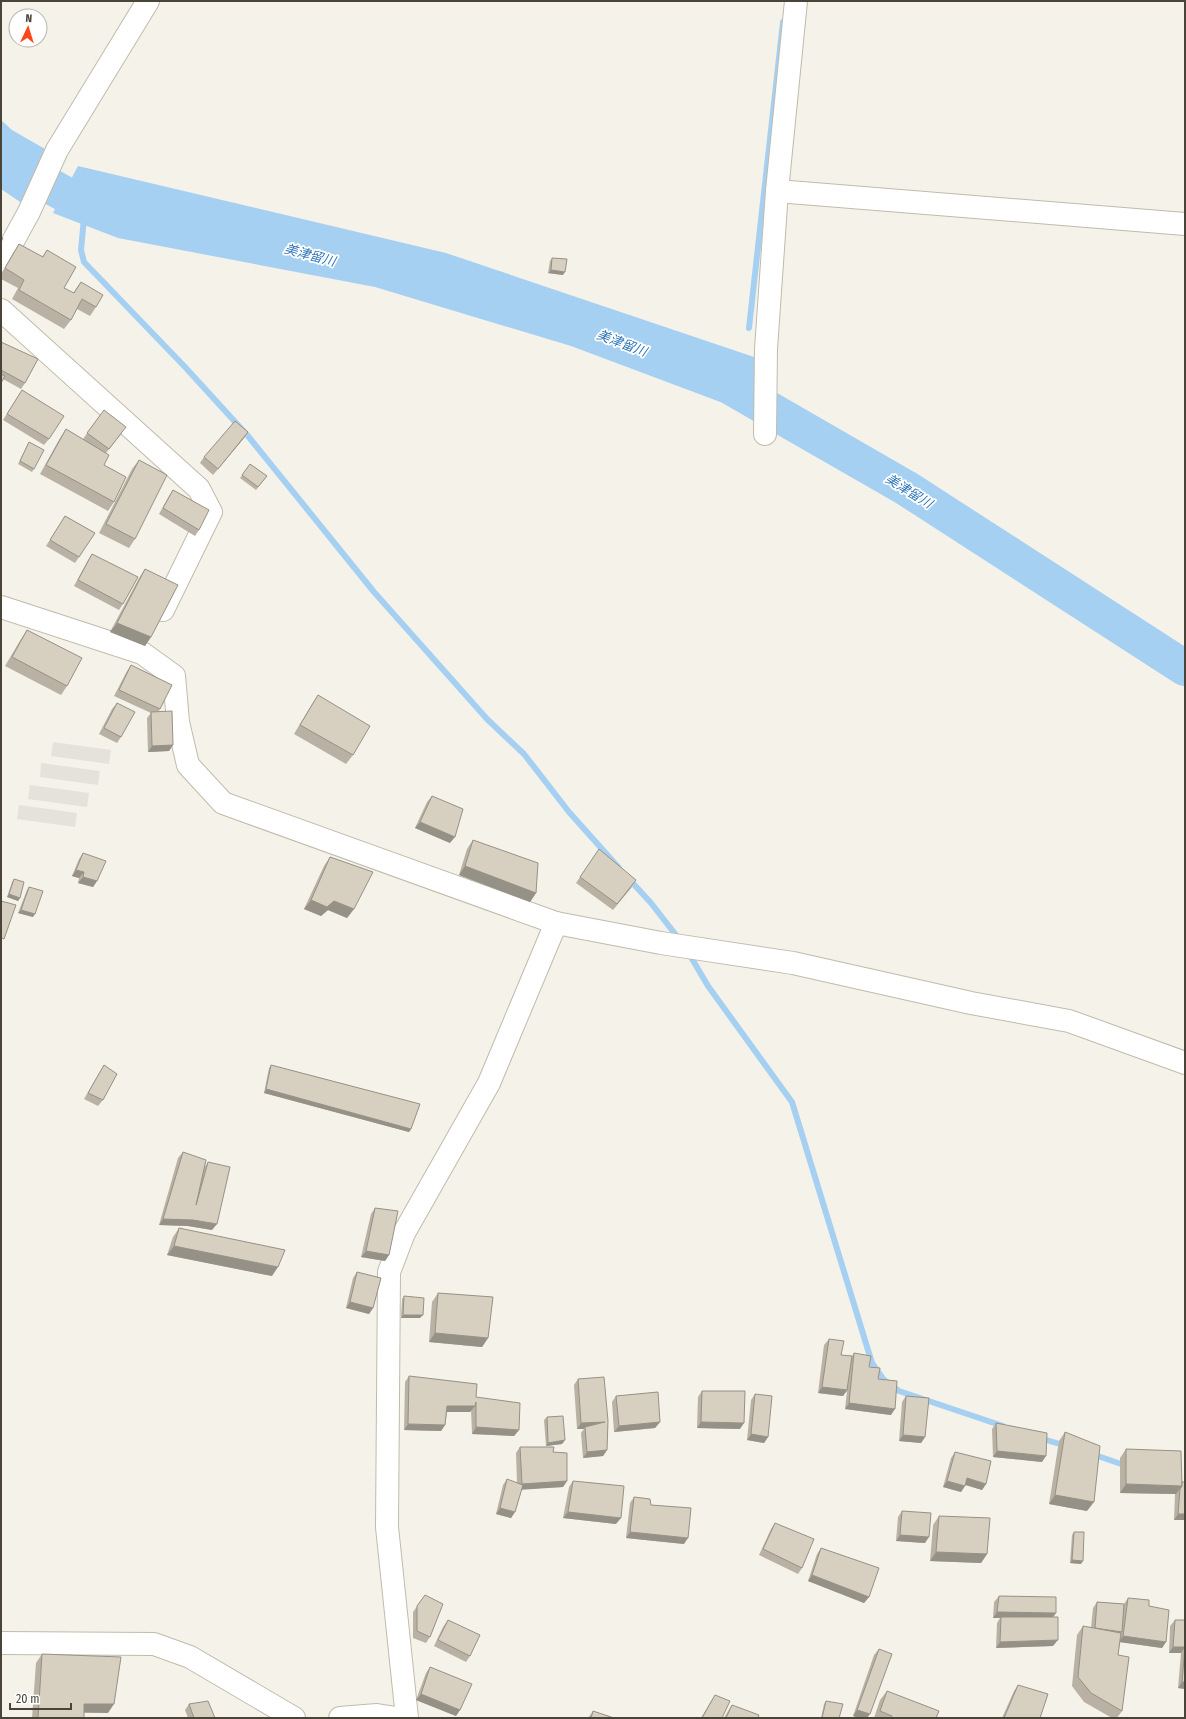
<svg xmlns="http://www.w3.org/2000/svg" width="1186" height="1719" viewBox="0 0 1186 1719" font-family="'Fira Sans Condensed','Noto Sans JP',sans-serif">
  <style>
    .industrial { fill: #e5e1db }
    .water { fill: #a6d0f2 }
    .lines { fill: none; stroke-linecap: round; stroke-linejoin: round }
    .stream { stroke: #a6d0f2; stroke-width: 6 }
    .river { stroke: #a6d0f2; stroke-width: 36 }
    .minor-casing { stroke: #c1bbac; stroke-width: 24 }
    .minor { stroke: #fff; stroke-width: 22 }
    .wall { fill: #b9b2a4 }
    .shaded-wall { fill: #969186 }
    .building { fill: #d7cfbf; stroke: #969186 }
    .labels { text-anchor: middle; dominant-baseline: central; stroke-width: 3.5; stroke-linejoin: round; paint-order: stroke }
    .water-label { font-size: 13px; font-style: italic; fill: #2e77b8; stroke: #fff }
  </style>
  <rect width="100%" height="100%" fill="#f5f2ea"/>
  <g class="industrial">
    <path d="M 53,742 L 111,750 L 109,764 L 51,756 Z"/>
    <path d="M 41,763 L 100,771 L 98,785 L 40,777 Z"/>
    <path d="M 30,785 L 89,793 L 87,807 L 28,799 Z"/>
    <path d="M 19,805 L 77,813 L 75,827 L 17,819 Z"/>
  </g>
  <g class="water">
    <path d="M 1,120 L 12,130 L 52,153 L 26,206 L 1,189 Z"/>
    <path d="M 78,166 L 446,253 L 757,358 L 759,418 L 731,406 L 571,346 L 375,287 L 118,238 L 53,213 Z"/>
  </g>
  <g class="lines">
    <g class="stream">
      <path d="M 84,218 L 81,250 L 84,262 L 185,367 L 248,436 L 374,592 L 487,719 L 524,754 L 569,812 L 619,868"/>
      <path d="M 749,328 L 783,22"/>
      <path d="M 629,879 L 651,903 L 679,939"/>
      <path d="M 688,952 L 708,986 L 792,1102 L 872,1363 L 884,1380 L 899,1391 L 1003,1426"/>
      <path d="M 1040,1438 L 1066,1446"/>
      <path d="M 1092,1454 L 1127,1466"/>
    </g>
    <g class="river">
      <path d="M 1,156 L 8,163 L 85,205 L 110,210"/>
      <path d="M 734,389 L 906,488 L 1185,668"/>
    </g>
    <g class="minor-casing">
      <g id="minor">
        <path d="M 777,191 L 1185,224"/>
        <path d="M 1,263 L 29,212 L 57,150 L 148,1"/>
        <path d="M 1,310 L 199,489 L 211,512 L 163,610"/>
        <path d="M 765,434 L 766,349 L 777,191 L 796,1"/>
        <path d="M 1,607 L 142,653 L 174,676 L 178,722 L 188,765 L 223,803 L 556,923 L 661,943 L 793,963 L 971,1003 L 1069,1021 L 1185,1063"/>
        <path d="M 1,1643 L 154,1644 L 190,1657 L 294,1718"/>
        <path d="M 340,1718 L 377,1715 L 396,1718"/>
        <path d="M 407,1718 L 387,1527 L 389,1272 L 404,1233 L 489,1083 L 556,923"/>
      </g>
    </g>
    <use href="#minor" class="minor"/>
  </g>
  <g class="wall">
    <path d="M 19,244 L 42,257 L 47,250 L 64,288 L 73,293 L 81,282 L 96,307 L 90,316 L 77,309 L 71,320 L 64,329 L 12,299 L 18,288 L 1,279 L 1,274 L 13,253 Z"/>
    <path d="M 552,258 L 563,275 L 548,273 L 550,261 Z"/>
    <path d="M 1,342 L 25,383 L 21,389 L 3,379 L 1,383 Z"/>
    <path d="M 22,390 L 49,439 L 44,445 L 3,420 Z"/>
    <path d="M 104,410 L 122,433 L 106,453 L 104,465 L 114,502 L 108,511 L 40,474 L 60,438 L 66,429 L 86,441 L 83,439 Z"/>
    <path d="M 244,438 L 213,475 L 200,463 L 204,457 Z"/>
    <path d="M 29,442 L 34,469 L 32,472 L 18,464 Z"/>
    <path d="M 139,460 L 135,539 L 129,548 L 99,533 L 132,469 Z"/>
    <path d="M 250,464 L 267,476 L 256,490 L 240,478 Z"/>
    <path d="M 173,490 L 199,530 L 195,536 L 159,514 L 169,496 Z"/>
    <path d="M 65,516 L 95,533 L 75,563 L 46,546 Z"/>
    <path d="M 92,554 L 123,604 L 119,610 L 74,586 L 88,560 Z"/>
    <path d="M 145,569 L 151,637 L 145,646 L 110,632 L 139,578 Z"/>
    <path d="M 27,630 L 67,686 L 61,695 L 5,666 L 21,639 Z"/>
    <path d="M 131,665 L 160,709 L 158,712 L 173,745 L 169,751 L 148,752 L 147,718 L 151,713 L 114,696 L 127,671 Z"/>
    <path d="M 318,695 L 353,755 L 346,764 L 294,734 L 312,704 Z"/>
    <path d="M 117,703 L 121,737 L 117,743 L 99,734 L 112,709 Z"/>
    <path d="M 432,796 L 450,843 L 415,828 L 427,802 Z"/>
    <path d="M 473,840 L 536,893 L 530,902 L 459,875 L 467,849 Z"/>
    <path d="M 599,849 L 632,887 L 613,910 L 576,883 Z"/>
    <path d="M 83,853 L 97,881 L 93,887 L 78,883 L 79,878 L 72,876 L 79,859 Z"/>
    <path d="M 330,857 L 354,909 L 347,918 L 328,910 L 321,916 L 304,909 L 324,866 Z"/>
    <path d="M 14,879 L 20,898 L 18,901 L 7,897 L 12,882 Z"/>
    <path d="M 29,887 L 33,917 L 18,913 L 27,890 Z"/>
    <path d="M 104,1065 L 103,1100 L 98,1106 L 84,1099 Z"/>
    <path d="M 271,1065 L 411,1129 L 409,1132 L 264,1093 L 269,1068 Z"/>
    <path d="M 183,1152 L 204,1168 L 208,1162 L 212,1230 L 188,1226 L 159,1225 L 178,1158 Z"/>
    <path d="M 375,1208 L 389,1255 L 385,1261 L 361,1257 L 371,1214 Z"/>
    <path d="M 179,1228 L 272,1276 L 167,1255 L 173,1237 Z"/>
    <path d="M 357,1272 L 373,1308 L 369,1314 L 346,1308 L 353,1278 Z"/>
    <path d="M 438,1293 L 488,1338 L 482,1347 L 429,1342 L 432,1302 Z"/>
    <path d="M 404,1296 L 420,1318 L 401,1318 L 402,1299 Z"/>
    <path d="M 829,1339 L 841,1355 L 852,1356 L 854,1353 L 869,1367 L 878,1379 L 891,1415 L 845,1409 L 847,1391 L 843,1396 L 818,1393 L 824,1345 Z"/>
    <path d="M 409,1376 L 476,1397 L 519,1430 L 514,1436 L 472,1434 L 471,1410 L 470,1412 L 447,1412 L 445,1425 L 441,1431 L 404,1430 L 405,1382 Z"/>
    <path d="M 578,1379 L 607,1450 L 603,1456 L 583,1458 L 581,1433 L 584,1429 L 577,1429 L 574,1385 Z"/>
    <path d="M 702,1391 L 740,1429 L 697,1428 L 698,1397 Z"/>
    <path d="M 755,1394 L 768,1437 L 764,1443 L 747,1440 L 751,1400 Z"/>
    <path d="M 616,1396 L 660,1422 L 655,1428 L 614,1432 L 612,1402 Z"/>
    <path d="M 906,1396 L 925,1437 L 921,1443 L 899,1441 L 902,1402 Z"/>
    <path d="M 547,1417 L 565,1440 L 562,1444 L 546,1446 L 544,1420 Z"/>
    <path d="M 996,1423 L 1042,1462 L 993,1457 L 992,1429 Z"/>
    <path d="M 1065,1432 L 1087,1511 L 1049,1504 L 1059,1441 Z"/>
    <path d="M 520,1447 L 553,1452 L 567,1481 L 563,1487 L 522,1489 L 515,1512 L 511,1518 L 496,1514 L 503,1485 L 507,1479 L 517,1483 L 516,1453 Z"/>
    <path d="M 1126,1449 L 1182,1482 L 1185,1482 L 1185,1520 L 1174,1520 L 1175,1494 L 1120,1493 L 1120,1458 Z"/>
    <path d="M 955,1452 L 986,1484 L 982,1490 L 965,1485 L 961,1492 L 943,1487 L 951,1458 Z"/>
    <path d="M 573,1481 L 616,1524 L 563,1518 L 569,1487 Z"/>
    <path d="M 634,1497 L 651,1505 L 684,1544 L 626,1538 L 630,1503 Z"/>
    <path d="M 902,1511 L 925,1543 L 896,1541 L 898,1517 Z"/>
    <path d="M 939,1516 L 987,1554 L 981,1563 L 930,1561 L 933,1525 Z"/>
    <path d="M 775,1523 L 802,1568 L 798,1574 L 759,1555 L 771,1529 Z"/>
    <path d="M 1074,1532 L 1081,1564 L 1070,1563 L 1072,1535 Z"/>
    <path d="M 821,1548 L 869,1597 L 864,1603 L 808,1581 L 817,1554 Z"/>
    <path d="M 425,1595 L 430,1637 L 426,1643 L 413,1638 L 413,1612 Z"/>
    <path d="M 999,1596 L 1053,1617 L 1053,1646 L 996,1648 L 997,1623 L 1000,1618 L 993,1618 L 994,1602 Z"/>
    <path d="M 1128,1598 L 1149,1606 L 1166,1642 L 1162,1648 L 1120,1642 L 1118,1655 L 1122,1711 L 1117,1718 L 1112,1718 L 1084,1702 L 1072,1686 L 1077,1635 L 1083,1626 L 1091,1628 L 1093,1608 L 1097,1602 L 1124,1604 Z"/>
    <path d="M 448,1620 L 470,1656 L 466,1662 L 434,1646 L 443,1627 Z"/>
    <path d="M 1175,1620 L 1185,1620 L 1185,1689 L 1178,1688 L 1181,1653 L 1169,1653 L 1170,1626 Z"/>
    <path d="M 879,1649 L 867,1718 L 859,1718 L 853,1716 L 874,1655 Z"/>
    <path d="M 42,1654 L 108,1713 L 84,1713 L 84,1718 L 32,1718 L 36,1663 Z"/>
    <path d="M 430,1667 L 460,1710 L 456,1716 L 416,1700 L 426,1673 Z"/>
    <path d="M 1018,1685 L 1040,1718 L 1002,1718 L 1014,1691 Z"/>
    <path d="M 887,1691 L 936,1718 L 874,1718 L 880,1700 Z"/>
    <path d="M 715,1695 L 722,1718 L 701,1718 L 711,1701 Z"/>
    <path d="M 826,1701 L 839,1718 L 821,1718 L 824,1704 Z"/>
    <path d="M 189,1704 L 215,1718 L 188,1718 L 185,1710 Z"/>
    <path d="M 732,1705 L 758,1718 L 724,1718 L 728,1711 Z"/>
    <path d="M 593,1711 L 614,1718 L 588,1718 Z"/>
  </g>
  <g class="shaded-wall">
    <path d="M 551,270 L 565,272 L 563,275 L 548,273 Z"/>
    <path d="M 248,432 L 244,438 L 213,475 L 218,469 Z"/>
    <path d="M 117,623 L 151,637 L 145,646 L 110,632 Z"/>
    <path d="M 173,745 L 169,751 L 148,752 L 152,746 Z"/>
    <path d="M 420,822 L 455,837 L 450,843 L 415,828 Z"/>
    <path d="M 465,866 L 536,893 L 530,902 L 459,875 Z"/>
    <path d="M 76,870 L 84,872 L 79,878 L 72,876 Z"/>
    <path d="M 83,877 L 97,881 L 93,887 L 78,883 Z"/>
    <path d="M 9,894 L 20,898 L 18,901 L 7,897 Z"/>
    <path d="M 311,900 L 334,901 L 354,909 L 347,918 L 328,910 L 321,916 L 304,909 Z"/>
    <path d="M 21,910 L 35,914 L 33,917 L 18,913 Z"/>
    <path d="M 266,1089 L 411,1129 L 409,1132 L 264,1093 Z"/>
    <path d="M 163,1219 L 193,1220 L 217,1224 L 212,1230 L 188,1226 L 159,1225 Z"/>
    <path d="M 174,1246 L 278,1267 L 272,1276 L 167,1255 Z"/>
    <path d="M 366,1251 L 389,1255 L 385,1261 L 361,1257 Z"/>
    <path d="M 350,1302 L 373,1308 L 369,1314 L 346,1308 Z"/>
    <path d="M 403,1315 L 423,1315 L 420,1318 L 401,1318 Z"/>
    <path d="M 435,1333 L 488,1338 L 482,1347 L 429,1342 Z"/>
    <path d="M 822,1387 L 847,1390 L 843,1396 L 818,1393 Z"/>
    <path d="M 849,1403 L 895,1409 L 891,1415 L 845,1409 Z"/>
    <path d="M 447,1406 L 475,1406 L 470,1412 L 443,1412 Z"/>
    <path d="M 605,1422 L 585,1427 L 584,1429 L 577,1429 L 581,1423 Z"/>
    <path d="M 660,1422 L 655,1428 L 614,1432 L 619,1426 Z"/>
    <path d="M 701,1422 L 744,1423 L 740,1429 L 697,1428 Z"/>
    <path d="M 408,1424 L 445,1425 L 441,1431 L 404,1430 Z"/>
    <path d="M 476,1427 L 519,1430 L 514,1436 L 472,1434 Z"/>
    <path d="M 751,1434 L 768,1437 L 764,1443 L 747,1440 Z"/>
    <path d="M 903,1435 L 925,1437 L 921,1443 L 899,1441 Z"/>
    <path d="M 565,1440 L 562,1444 L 546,1446 L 548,1443 Z"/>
    <path d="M 607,1450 L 603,1456 L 583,1458 L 587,1452 Z"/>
    <path d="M 997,1451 L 1046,1456 L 1042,1462 L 993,1457 Z"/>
    <path d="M 967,1478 L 986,1484 L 982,1490 L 963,1484 Z"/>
    <path d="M 567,1481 L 563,1487 L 518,1490 L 522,1484 Z"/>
    <path d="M 947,1481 L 965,1486 L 961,1492 L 943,1487 Z"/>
    <path d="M 1126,1484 L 1182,1486 L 1176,1494 L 1120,1493 Z"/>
    <path d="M 1055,1495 L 1094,1502 L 1087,1511 L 1049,1504 Z"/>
    <path d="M 500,1508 L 515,1512 L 511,1518 L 496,1514 Z"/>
    <path d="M 568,1512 L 621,1518 L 616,1524 L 563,1518 Z"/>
    <path d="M 1178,1514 L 1185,1514 L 1185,1520 L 1174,1520 Z"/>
    <path d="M 630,1532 L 688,1538 L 684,1544 L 626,1538 Z"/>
    <path d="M 900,1535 L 929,1537 L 925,1543 L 896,1541 Z"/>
    <path d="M 936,1552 L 987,1554 L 981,1563 L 930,1561 Z"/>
    <path d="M 1072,1560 L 1083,1561 L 1081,1564 L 1070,1563 Z"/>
    <path d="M 812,1575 L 869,1597 L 864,1603 L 808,1581 Z"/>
    <path d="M 997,1612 L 1056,1613 L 1052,1619 L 1001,1617 L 1000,1618 L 993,1618 Z"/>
    <path d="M 1123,1636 L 1166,1642 L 1162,1648 L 1119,1642 Z"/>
    <path d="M 1058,1640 L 1053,1646 L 996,1648 L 1000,1642 Z"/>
    <path d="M 1173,1647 L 1185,1647 L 1181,1653 L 1169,1653 Z"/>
    <path d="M 1182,1682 L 1185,1682 L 1185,1689 L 1178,1688 Z"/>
    <path d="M 421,1694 L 460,1710 L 456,1716 L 416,1700 Z"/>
    <path d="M 84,1704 L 114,1704 L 108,1713 L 78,1712 Z"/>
    <path d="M 857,1710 L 870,1714 L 867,1718 L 859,1718 L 853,1716 Z"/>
  </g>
  <g class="building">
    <path d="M 1,237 L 3,238 L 1,242 Z"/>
    <path d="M 19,244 L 43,257 L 47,250 L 76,267 L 64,288 L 74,293 L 81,282 L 103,295 L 96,307 L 82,299 L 71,320 L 19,290 L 24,280 L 5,268 Z"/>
    <path d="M 552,258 L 567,259 L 565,272 L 551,270 Z"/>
    <path d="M 1,342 L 38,359 L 25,383 L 1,370 Z"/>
    <path d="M 1,374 L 5,376 L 1,383 Z"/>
    <path d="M 22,390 L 64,416 L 49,439 L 7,414 Z"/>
    <path d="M 104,410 L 126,427 L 109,449 L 87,433 Z"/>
    <path d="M 235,421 L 248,432 L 218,469 L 204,457 Z"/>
    <path d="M 66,429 L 109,455 L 104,465 L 126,477 L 114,502 L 46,465 Z"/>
    <path d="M 29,442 L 44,450 L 34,469 L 20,461 Z"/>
    <path d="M 139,460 L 167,475 L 135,539 L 106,524 Z"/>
    <path d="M 250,464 L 267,476 L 258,487 L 242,475 Z"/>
    <path d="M 173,490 L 209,510 L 199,530 L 163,508 Z"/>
    <path d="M 65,516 L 95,533 L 79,557 L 50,540 Z"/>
    <path d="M 92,554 L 138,577 L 123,604 L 78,580 Z"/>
    <path d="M 145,569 L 178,585 L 151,637 L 117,623 Z"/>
    <path d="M 27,630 L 82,658 L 67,686 L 12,657 Z"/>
    <path d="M 131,665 L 172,685 L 160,709 L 119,690 Z"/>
    <path d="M 318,695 L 370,726 L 353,755 L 300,725 Z"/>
    <path d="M 117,703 L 135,712 L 121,737 L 104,728 Z"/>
    <path d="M 172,711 L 173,745 L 152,746 L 151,712 Z"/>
    <path d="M 432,796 L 463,809 L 455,837 L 420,822 Z"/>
    <path d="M 473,840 L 538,863 L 536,893 L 465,866 Z"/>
    <path d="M 599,849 L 636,880 L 617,904 L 580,877 Z"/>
    <path d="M 83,853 L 106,861 L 97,881 L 83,877 L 84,872 L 76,870 Z"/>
    <path d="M 330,857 L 373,872 L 354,909 L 334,901 L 327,907 L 311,900 Z"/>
    <path d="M 14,879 L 24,882 L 20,898 L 9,894 Z"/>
    <path d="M 29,887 L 43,891 L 35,914 L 21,910 Z"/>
    <path d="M 1,901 L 16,905 L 4,939 L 1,938 Z"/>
    <path d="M 104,1065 L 117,1074 L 103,1100 L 88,1093 Z"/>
    <path d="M 271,1065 L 420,1104 L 411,1129 L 266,1089 Z"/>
    <path d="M 183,1152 L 206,1160 L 196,1205 L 208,1162 L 230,1167 L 217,1224 L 193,1220 L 163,1219 Z"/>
    <path d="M 375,1208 L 398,1211 L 389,1255 L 366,1251 Z"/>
    <path d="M 179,1228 L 285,1250 L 278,1267 L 174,1246 Z"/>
    <path d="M 357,1272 L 381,1278 L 373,1308 L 350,1302 Z"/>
    <path d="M 438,1293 L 493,1297 L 488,1338 L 435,1333 Z"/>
    <path d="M 404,1296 L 424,1298 L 423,1315 L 403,1315 Z"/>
    <path d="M 829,1339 L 844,1341 L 841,1355 L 852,1356 L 847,1390 L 822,1387 Z"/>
    <path d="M 854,1353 L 871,1356 L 869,1367 L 880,1368 L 878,1379 L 897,1381 L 895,1409 L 849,1403 Z"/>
    <path d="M 409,1376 L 477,1384 L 476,1397 L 520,1403 L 519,1430 L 476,1427 L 476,1402 L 475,1406 L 447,1406 L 445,1425 L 408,1424 Z"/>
    <path d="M 604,1377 L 608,1421 L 607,1450 L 587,1452 L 585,1427 L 605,1422 L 581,1423 L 578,1379 Z"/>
    <path d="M 702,1391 L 745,1391 L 744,1423 L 701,1422 Z"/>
    <path d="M 658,1392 L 660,1422 L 619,1426 L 616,1396 Z"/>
    <path d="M 755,1394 L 772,1396 L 768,1437 L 751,1434 Z"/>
    <path d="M 906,1396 L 929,1398 L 925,1437 L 903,1435 Z"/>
    <path d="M 563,1416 L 565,1440 L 548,1443 L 547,1417 Z"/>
    <path d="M 996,1423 L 1047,1433 L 1046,1456 L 997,1451 Z"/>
    <path d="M 1065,1432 L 1100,1446 L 1094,1502 L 1055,1495 Z"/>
    <path d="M 520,1447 L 554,1447 L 553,1452 L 567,1453 L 567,1481 L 522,1484 Z"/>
    <path d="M 1126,1449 L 1181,1451 L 1182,1486 L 1126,1484 Z"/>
    <path d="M 955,1452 L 991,1461 L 986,1484 L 967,1478 L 965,1486 L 947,1481 Z"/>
    <path d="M 507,1479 L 523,1485 L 515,1512 L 500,1508 Z"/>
    <path d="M 573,1481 L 624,1486 L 621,1518 L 568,1512 Z"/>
    <path d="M 1182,1482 L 1185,1482 L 1185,1514 L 1178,1514 L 1180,1489 L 1182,1486 Z"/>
    <path d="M 634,1497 L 650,1499 L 651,1505 L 691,1508 L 688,1538 L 630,1532 Z"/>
    <path d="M 902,1511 L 931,1513 L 929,1537 L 900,1535 Z"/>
    <path d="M 939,1516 L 990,1518 L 987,1554 L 936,1552 Z"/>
    <path d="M 775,1523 L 814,1539 L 802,1568 L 763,1549 Z"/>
    <path d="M 1074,1532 L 1084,1532 L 1083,1561 L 1072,1560 Z"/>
    <path d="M 821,1548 L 879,1568 L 869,1597 L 812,1575 Z"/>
    <path d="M 425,1595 L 443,1604 L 430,1637 L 417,1631 L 417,1606 Z"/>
    <path d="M 999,1596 L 1056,1597 L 1056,1613 L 997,1612 Z"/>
    <path d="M 1128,1598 L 1149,1600 L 1149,1606 L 1169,1610 L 1166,1642 L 1123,1636 Z"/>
    <path d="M 1097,1602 L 1124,1604 L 1122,1632 L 1095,1628 Z"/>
    <path d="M 1001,1617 L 1058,1617 L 1058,1640 L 1000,1642 Z"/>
    <path d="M 448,1620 L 480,1635 L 470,1656 L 438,1640 Z"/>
    <path d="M 1175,1620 L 1185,1620 L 1185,1682 L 1182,1682 L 1185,1647 L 1173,1647 Z"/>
    <path d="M 1083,1626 L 1121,1633 L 1118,1655 L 1129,1657 L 1122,1711 L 1091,1693 L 1078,1677 Z"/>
    <path d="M 879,1649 L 892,1654 L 870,1714 L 857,1710 Z"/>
    <path d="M 42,1654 L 121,1657 L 114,1704 L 84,1704 L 84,1718 L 38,1718 Z"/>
    <path d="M 430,1667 L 472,1684 L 460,1710 L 421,1694 Z"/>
    <path d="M 1018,1685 L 1048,1694 L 1040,1718 L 1004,1718 Z"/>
    <path d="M 887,1691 L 939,1711 L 936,1718 L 891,1718 L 892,1716 L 880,1711 Z"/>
    <path d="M 715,1695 L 730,1701 L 722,1718 L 702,1718 Z"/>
    <path d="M 208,1701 L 215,1718 L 194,1718 L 189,1704 Z"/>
    <path d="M 826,1701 L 843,1704 L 839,1718 L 822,1718 Z"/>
    <path d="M 732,1705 L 759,1715 L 758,1718 L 726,1718 Z"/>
    <path d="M 593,1711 L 614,1718 L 591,1718 Z"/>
  </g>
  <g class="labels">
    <g class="water-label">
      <text transform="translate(310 255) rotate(15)">美津留川</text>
      <text transform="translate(622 343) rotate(21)">美津留川</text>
      <text transform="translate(909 491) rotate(32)">美津留川</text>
    </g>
  </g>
  <rect width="1186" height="1719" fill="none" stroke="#4a4338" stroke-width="4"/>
  <g transform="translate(28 28) rotate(4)"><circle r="19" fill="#ffffff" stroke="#b7b4af"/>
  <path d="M0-3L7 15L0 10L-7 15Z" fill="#fd461a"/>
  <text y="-6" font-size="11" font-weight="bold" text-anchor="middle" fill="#4a4338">N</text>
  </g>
  <path d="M10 1703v6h61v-6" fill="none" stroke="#4a4338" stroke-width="2"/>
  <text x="16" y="1703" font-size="12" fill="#4a4338" stroke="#ffffff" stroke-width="3" paint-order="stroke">20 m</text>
</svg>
